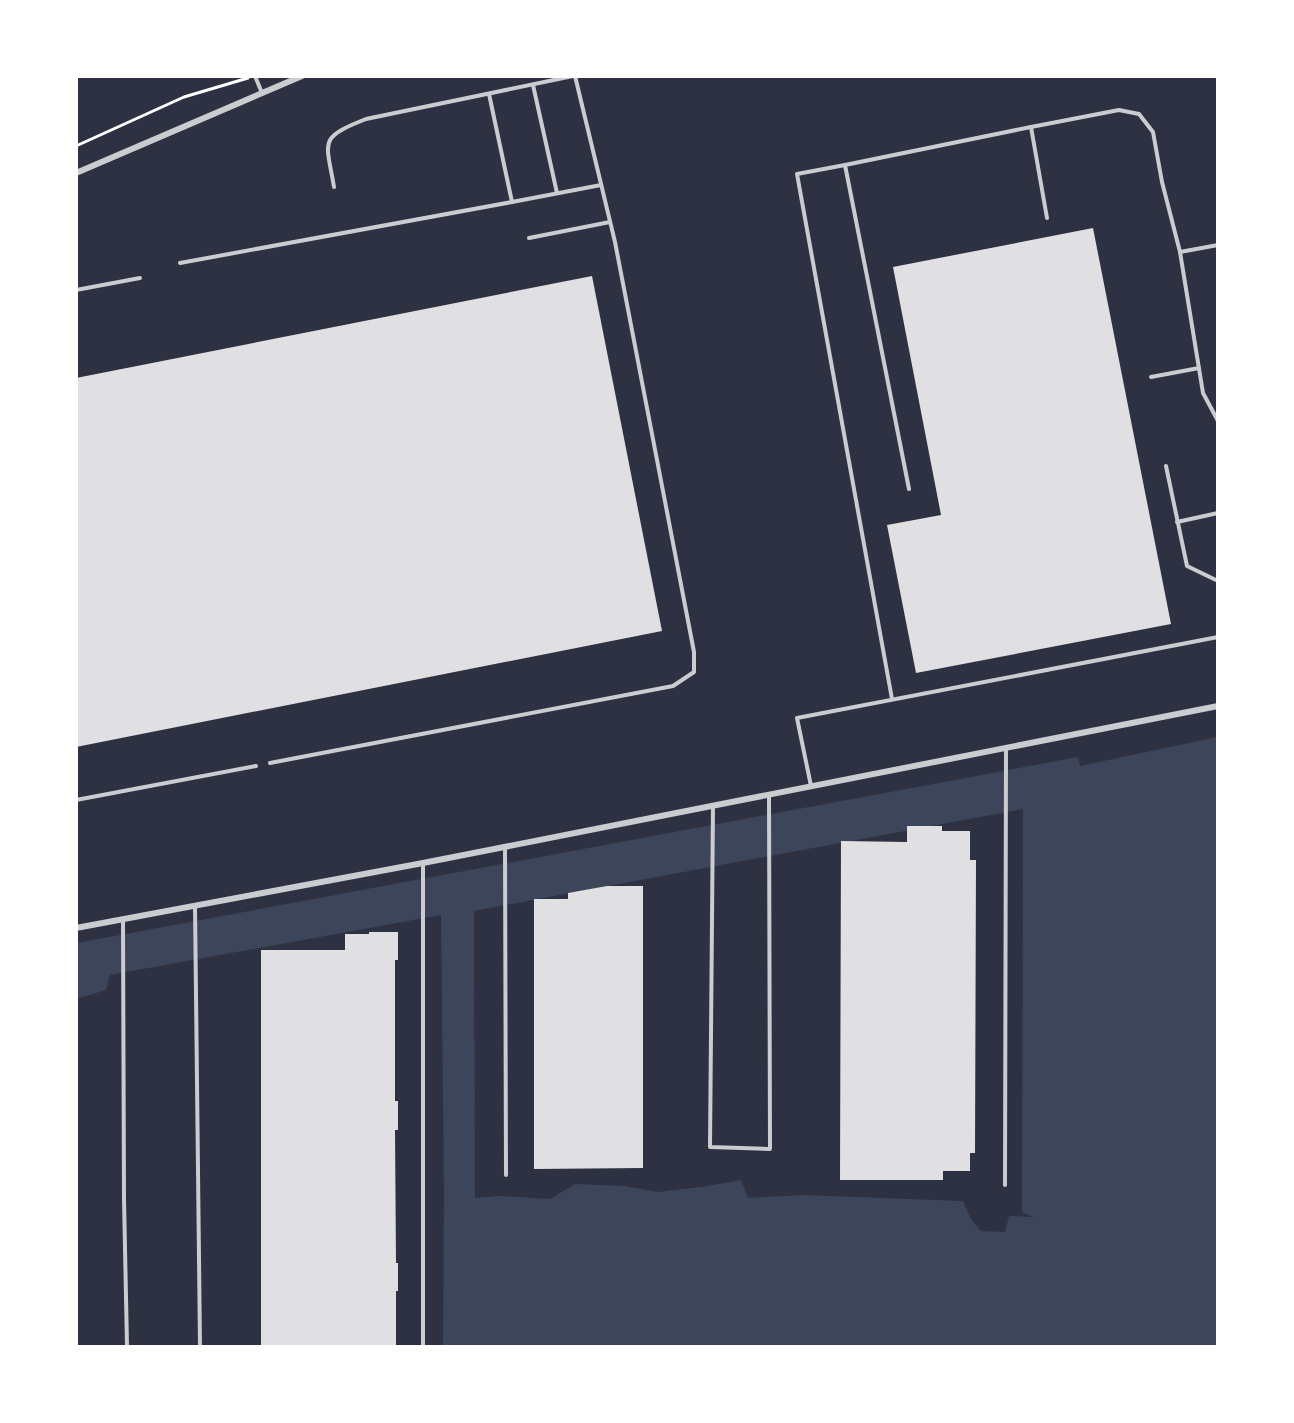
<svg xmlns="http://www.w3.org/2000/svg" width="1294" height="1423" viewBox="0 0 1294 1423" font-family="'Titillium Web',sans-serif">
  <style>
    .green { fill: #3c4559; fill-rule: evenodd }
    .building { fill: #e0e0e3 }
    .lines { fill: none; stroke-linecap: round; stroke-linejoin: round }
    .path { stroke: #fff; stroke-width: 3 }
    .service { stroke: #caccd0; stroke-width: 4 }
    .minor { stroke: #caccd0; stroke-width: 6 }
  </style>
  <rect width="100%" height="100%" fill="#2d3142"/>
  <path class="green" d="M 1217,737 L 1217,1346 L 443,1346 L 444,1193 L 441,915 L 110,975 L 106,990 L 77,999 L 77,943 L 1078,757 L 1080,766 ZM 1023,809 L 1022,1212 L 1034,1217 L 1009,1216 L 1005,1232 L 981,1231 L 971,1219 L 963,1201 L 802,1195 L 748,1198 L 741,1180 L 708,1186 L 658,1192 L 625,1186 L 575,1184 L 550,1199 L 497,1196 L 475,1198 L 474,911 Z"/>
  <g class="building">
    <path d="M 1093,228 L 1171,624 L 916,673 L 887,525 L 941,515 L 893,267 Z"/>
    <path d="M 592,276 L 662,631 L 76,747 L 76,378 Z"/>
    <path d="M 907,826 L 942,826 L 942,831 L 970,831 L 970,860 L 976,860 L 975,1153 L 970,1153 L 970,1171 L 943,1171 L 943,1180 L 840,1180 L 841,841 L 907,842 Z"/>
    <path d="M 607,886 L 643,886 L 643,1168 L 534,1169 L 534,899 L 568,899 L 568,893 Z"/>
    <path d="M 369,932 L 398,932 L 398,960 L 395,960 L 395,1101 L 398,1101 L 398,1130 L 395,1130 L 396,1263 L 398,1263 L 398,1291 L 396,1291 L 396,1346 L 261,1346 L 261,950 L 345,950 L 345,934 L 369,934 Z"/>
  </g>
  <g class="lines">
    <path class="path" d="M 76,146 L 184,97 L 248,78"/>
    <g class="service">
      <path d="M 255,76 L 262,93"/>
      <path d="M 533,85 L 557,193"/>
      <path d="M 489,94 L 512,202 L 601,185"/>
      <path d="M 845,165 L 797,174 L 892,699"/>
      <path d="M 334,187 C 326,140 318,138 366,119 L 573,76"/>
      <path d="M 1047,218 L 1031,127 L 1119,110 L 1139,114 L 1153,132 L 1162,182 L 1180,252 L 1203,393 L 1218,421"/>
      <path d="M 529,238 L 610,222"/>
      <path d="M 1180,252 L 1218,245"/>
      <path d="M 180,263 L 512,202"/>
      <path d="M 76,290 L 140,278"/>
      <path d="M 1151,377 L 1199,368"/>
      <path d="M 1166,466 L 1187,566 L 1218,581"/>
      <path d="M 909,489 L 845,165 L 1031,127"/>
      <path d="M 1177,522 L 1218,513"/>
      <path d="M 270,763 L 673,686 L 694,672 L 694,652 L 615,242 L 575,76"/>
      <path d="M 811,786 L 797,718 L 1218,637"/>
      <path d="M 76,800 L 256,766"/>
      <path d="M 713,806 L 710,1147 L 770,1149 L 769,794"/>
      <path d="M 505,847 L 506,1175"/>
      <path d="M 423,863 L 423,1346"/>
      <path d="M 195,906 L 200,1346"/>
      <path d="M 123,920 L 124,1199 L 127,1346"/>
      <path d="M 1005,1185 L 1006,749"/>
    </g>
    <g class="minor">
      <path d="M 76,173 L 302,76"/>
      <path d="M 76,928 L 423,863 L 1218,706"/>
    </g>
  </g>
  <rect width="1294" height="1423" fill="none" stroke="#ffffff" stroke-width="156"/>
</svg>
